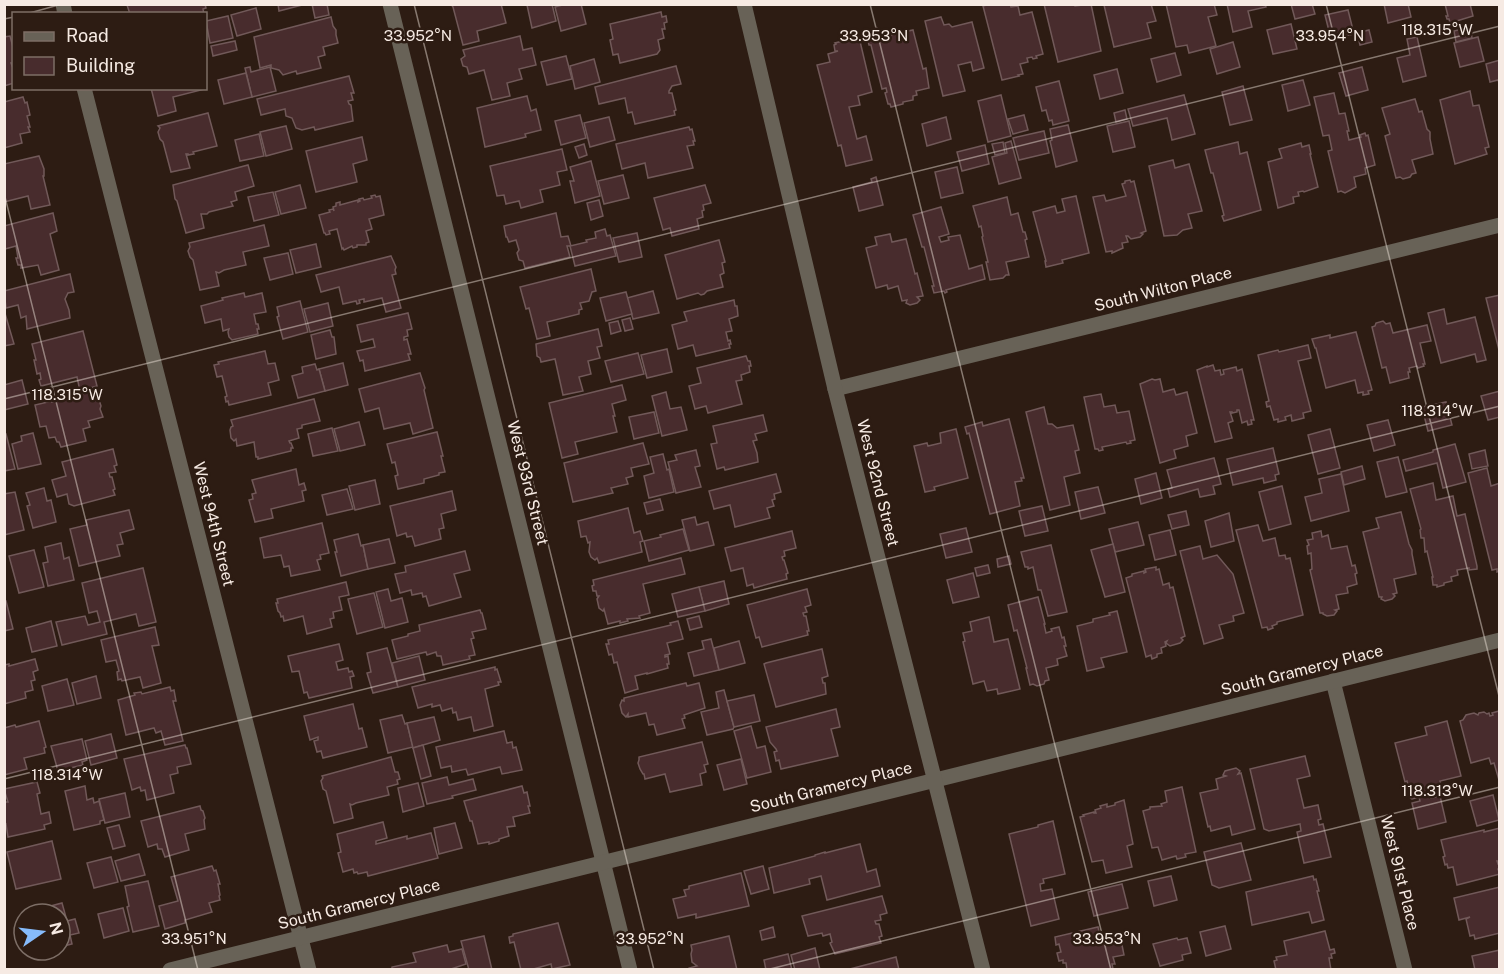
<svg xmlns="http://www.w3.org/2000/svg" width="1504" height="974" viewBox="0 0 1504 974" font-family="'Public Sans',sans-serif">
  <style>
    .building { fill: #482c2d; stroke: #715959; stroke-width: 1.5 }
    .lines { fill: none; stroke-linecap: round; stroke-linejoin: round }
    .minor { stroke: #686257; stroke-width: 15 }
    .tertiary { stroke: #686257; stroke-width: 15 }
    .ticks { fill: none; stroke: #f6eae3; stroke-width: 1.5; stroke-opacity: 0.45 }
    .labels { text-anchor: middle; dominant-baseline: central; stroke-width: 5; stroke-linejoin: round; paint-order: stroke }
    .street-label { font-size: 16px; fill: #f6eae3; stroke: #2d1c13 }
    .ticks-label { font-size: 15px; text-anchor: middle; fill: #f6eae3; stroke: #2d1c13; stroke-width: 5; stroke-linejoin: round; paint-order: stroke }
  </style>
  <rect width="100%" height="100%" fill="#2d1c13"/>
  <g class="building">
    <path d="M 130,4 L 205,4 L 206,8 L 203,9 L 204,14 L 130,14 L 127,5 Z"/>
    <path d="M 278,4 L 306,4 L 279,11 Z"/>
    <path d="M 312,4 L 327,4 L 329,15 L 315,18 Z"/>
    <path d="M 501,4 L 506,23 L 477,31 L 479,41 L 463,45 L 453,7 L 451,4 Z"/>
    <path d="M 530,4 L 552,4 L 556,21 L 532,28 L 527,5 Z"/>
    <path d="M 566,4 L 581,4 L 586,24 L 561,31 L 555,7 Z"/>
    <path d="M 990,4 L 1010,4 L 1011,7 L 1018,6 L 1020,15 L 1032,12 L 1043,54 L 1036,56 L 1037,58 L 1033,59 L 1032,57 L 1027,58 L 1028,62 L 1020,64 L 1023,74 L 1018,75 L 1019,76 L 1002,80 L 983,6 Z"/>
    <path d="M 1044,4 L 1073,4 L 1075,6 L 1091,4 L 1101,51 L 1058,62 Z"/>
    <path d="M 1151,4 L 1156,21 L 1147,23 L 1151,38 L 1114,47 L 1104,5 Z"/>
    <path d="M 1166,4 L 1214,4 L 1217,15 L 1208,17 L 1216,46 L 1189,53 L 1187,45 L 1176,47 Z"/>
    <path d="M 1227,4 L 1265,4 L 1266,7 L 1248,11 L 1252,27 L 1233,32 Z"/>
    <path d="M 1291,4 L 1312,4 L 1315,14 L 1295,19 Z"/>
    <path d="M 1384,4 L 1408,4 L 1411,17 L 1388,23 Z"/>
    <path d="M 1445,4 L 1470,4 L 1473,16 L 1450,23 L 1449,19 L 1447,19 L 1446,16 L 1448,16 Z"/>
    <path d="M 256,8 L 261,29 L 237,36 L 231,15 Z"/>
    <path d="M 1348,10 L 1354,34 L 1331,39 L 1325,15 Z"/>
    <path d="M 661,12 L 662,17 L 666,16 L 667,22 L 664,23 L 665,29 L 662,29 L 664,38 L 658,40 L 660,50 L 657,54 L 620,63 L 618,54 L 613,55 L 610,40 L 613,39 L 610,24 Z"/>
    <path d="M 228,16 L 233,38 L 210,43 L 206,21 Z"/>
    <path d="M 331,17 L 333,26 L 336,30 L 336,35 L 338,43 L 323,47 L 325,55 L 318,57 L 321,68 L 297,74 L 296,71 L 283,75 L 279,70 L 271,68 L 271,65 L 260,68 L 254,37 Z"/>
    <path d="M 941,17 L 944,25 L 949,24 L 952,27 L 972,22 L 984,68 L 973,71 L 971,62 L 958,65 L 965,91 L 943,96 L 925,21 Z"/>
    <path d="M 1291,24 L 1297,49 L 1273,54 L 1267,30 Z"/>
    <path d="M 1470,27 L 1472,38 L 1456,42 L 1454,31 Z"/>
    <path d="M 877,28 L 878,31 L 881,31 L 881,34 L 885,33 L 886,36 L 913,30 L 923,69 L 926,68 L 929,88 L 916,91 L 917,95 L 913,96 L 913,100 L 903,102 L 903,104 L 891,107 L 890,104 L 888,104 L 885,93 L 887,92 L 886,88 L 882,89 L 871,45 L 869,45 L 867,37 L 871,36 L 870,33 L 872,33 L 872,30 Z"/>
    <path d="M 1369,30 L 1372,42 L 1360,45 L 1357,33 Z"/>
    <path d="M 10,36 L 14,51 L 14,63 L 11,63 L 14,71 L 14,83 L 4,86 L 4,37 Z"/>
    <path d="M 520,36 L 523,50 L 532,48 L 536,65 L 519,69 L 522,79 L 507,83 L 510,96 L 492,100 L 484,70 L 469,74 L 467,67 L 463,66 L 461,59 L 465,56 L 463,50 Z"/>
    <path d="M 859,37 L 872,92 L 858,96 L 860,105 L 849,107 L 857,139 L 866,136 L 872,160 L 846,166 L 841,145 L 838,146 L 817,65 L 830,62 L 828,54 L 838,51 L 835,51 L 834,45 L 836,44 L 835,43 Z"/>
    <path d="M 1417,37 L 1426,76 L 1403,82 L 1397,58 L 1410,55 L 1407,39 Z"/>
    <path d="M 1478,37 L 1484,61 L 1460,67 L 1454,43 Z"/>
    <path d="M 235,41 L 237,50 L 213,56 L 211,46 Z"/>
    <path d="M 1233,42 L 1240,67 L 1217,74 L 1210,49 Z"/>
    <path d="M 1175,53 L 1181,75 L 1157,82 L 1151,59 Z"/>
    <path d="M 566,56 L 572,79 L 547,85 L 541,62 Z"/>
    <path d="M 594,59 L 600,82 L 575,89 L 570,66 Z"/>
    <path d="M 1500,60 L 1500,85 L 1498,80 L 1490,82 L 1486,64 Z"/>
    <path d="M 676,66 L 681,84 L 672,86 L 669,91 L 669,93 L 672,93 L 676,110 L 674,111 L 675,115 L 635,124 L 632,112 L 628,113 L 625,98 L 599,104 L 595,87 Z"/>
    <path d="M 250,67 L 251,72 L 270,67 L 276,91 L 252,97 L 245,68 Z"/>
    <path d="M 1362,67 L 1368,90 L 1346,96 L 1339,73 Z"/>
    <path d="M 1117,69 L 1123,93 L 1100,99 L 1094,75 Z"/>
    <path d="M 246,73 L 252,97 L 224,104 L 218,80 Z"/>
    <path d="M 349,76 L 354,93 L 351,93 L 353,100 L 348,101 L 349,104 L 351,105 L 353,121 L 315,130 L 314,127 L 302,130 L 296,128 L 292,118 L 286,116 L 285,109 L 261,115 L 257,99 Z"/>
    <path d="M 1303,80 L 1310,105 L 1288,111 L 1282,85 Z"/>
    <path d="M 1059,81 L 1069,121 L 1053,125 L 1052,120 L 1049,121 L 1046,110 L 1042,111 L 1036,87 Z"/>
    <path d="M 1243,86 L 1252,120 L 1230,125 L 1222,92 Z"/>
    <path d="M 151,88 L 205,88 L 205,89 L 173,97 L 176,111 L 158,116 Z"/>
    <path d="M 1470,91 L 1473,106 L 1479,105 L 1489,147 L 1485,148 L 1487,154 L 1455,164 L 1440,100 Z"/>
    <path d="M 1334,93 L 1339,114 L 1345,113 L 1349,131 L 1347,131 L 1349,140 L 1361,137 L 1360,135 L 1365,133 L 1366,136 L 1368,135 L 1375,165 L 1365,168 L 1366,174 L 1354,177 L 1356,187 L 1345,193 L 1341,191 L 1338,192 L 1328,151 L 1332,150 L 1329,135 L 1323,136 L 1314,97 Z"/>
    <path d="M 1001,95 L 1011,136 L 988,142 L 978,101 Z"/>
    <path d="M 1184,95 L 1195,134 L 1172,140 L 1167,118 L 1133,126 L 1128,109 Z"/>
    <path d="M 527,96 L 531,111 L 536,109 L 541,130 L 525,134 L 526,137 L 485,147 L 477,108 Z"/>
    <path d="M 23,97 L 25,103 L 27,102 L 30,115 L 27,116 L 30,127 L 28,127 L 30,132 L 20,134 L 22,143 L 4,148 L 4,102 Z"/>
    <path d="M 1415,99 L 1419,112 L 1422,111 L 1427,129 L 1430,132 L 1430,139 L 1433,154 L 1412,160 L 1416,173 L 1412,174 L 1410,177 L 1403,179 L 1400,177 L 1396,178 L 1385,136 L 1390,134 L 1382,108 Z"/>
    <path d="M 1125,110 L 1127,119 L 1116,122 L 1114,113 Z"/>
    <path d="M 208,113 L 217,146 L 193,152 L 194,154 L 188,155 L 188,154 L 186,154 L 190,168 L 171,172 L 163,142 L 160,139 L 158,132 L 160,128 L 158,126 Z"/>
    <path d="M 580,115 L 586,138 L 561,145 L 555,121 Z"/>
    <path d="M 1024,115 L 1028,130 L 1013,134 L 1008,119 Z"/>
    <path d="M 609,117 L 615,140 L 590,147 L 584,123 Z"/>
    <path d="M 946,117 L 951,139 L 927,146 L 922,124 Z"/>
    <path d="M 1129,121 L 1135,147 L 1113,152 L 1107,126 Z"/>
    <path d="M 1068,125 L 1077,161 L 1056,167 L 1050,141 L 1052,140 L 1050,129 Z"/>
    <path d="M 286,126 L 292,149 L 266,156 L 260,132 Z"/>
    <path d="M 689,127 L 690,130 L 692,129 L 695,141 L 693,141 L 694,145 L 687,146 L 693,168 L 648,178 L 645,163 L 622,169 L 616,144 Z"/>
    <path d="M 1044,131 L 1049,153 L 1019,160 L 1013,138 Z"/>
    <path d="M 259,134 L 264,156 L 240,161 L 235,140 Z"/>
    <path d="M 362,137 L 367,160 L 353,164 L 357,182 L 316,192 L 306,151 Z"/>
    <path d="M 1011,141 L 1021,178 L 999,184 L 992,157 L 1007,153 L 1005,143 Z"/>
    <path d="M 1003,142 L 1005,153 L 995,155 L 992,144 Z"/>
    <path d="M 1238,142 L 1240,154 L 1247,152 L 1261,210 L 1224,221 L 1222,216 L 1224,215 L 1213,173 L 1211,173 L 1205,150 Z"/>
    <path d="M 1301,143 L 1302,147 L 1309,145 L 1311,154 L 1310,154 L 1318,187 L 1304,192 L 1303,191 L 1298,192 L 1299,196 L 1293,197 L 1294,203 L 1278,208 L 1268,162 L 1282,158 L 1279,149 Z"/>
    <path d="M 584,144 L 587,155 L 579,158 L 575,147 Z"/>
    <path d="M 985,145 L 989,164 L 962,171 L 957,152 Z"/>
    <path d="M 562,149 L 567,170 L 557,172 L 560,185 L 540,190 L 543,202 L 521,208 L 519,201 L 506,204 L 504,195 L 497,196 L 490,166 Z"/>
    <path d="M 39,156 L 44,169 L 44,176 L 43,176 L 50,205 L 31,209 L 28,196 L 4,202 L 4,164 Z"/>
    <path d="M 1173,160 L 1175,168 L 1189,164 L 1202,211 L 1188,214 L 1192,228 L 1183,230 L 1177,235 L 1164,236 L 1149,166 Z"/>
    <path d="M 591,161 L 600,196 L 575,203 L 570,181 L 574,181 L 570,167 Z"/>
    <path d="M 248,165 L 254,186 L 235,192 L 237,200 L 231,202 L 233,206 L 209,212 L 207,214 L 201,214 L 204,228 L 186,233 L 177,201 L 175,199 L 173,185 Z"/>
    <path d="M 957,167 L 963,193 L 941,198 L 935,172 Z"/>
    <path d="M 623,175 L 629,198 L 604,204 L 598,181 Z"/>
    <path d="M 876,177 L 883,205 L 859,211 L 853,187 L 872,182 L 871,179 Z"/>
    <path d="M 1130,180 L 1131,182 L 1134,181 L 1146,231 L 1141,233 L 1143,234 L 1140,237 L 1131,239 L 1128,236 L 1126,236 L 1128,242 L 1122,243 L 1123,248 L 1112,253 L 1112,251 L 1106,252 L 1093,197 L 1104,195 L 1106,201 L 1126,196 L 1122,184 L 1125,183 L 1125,181 Z"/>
    <path d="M 300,185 L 306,208 L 281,214 L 275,192 Z"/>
    <path d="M 705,185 L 711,203 L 703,205 L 704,210 L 702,211 L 703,217 L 697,219 L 699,229 L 672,236 L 670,228 L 663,230 L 654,198 Z"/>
    <path d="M 273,192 L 279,215 L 254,221 L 248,197 Z"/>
    <path d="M 375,195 L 376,197 L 380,196 L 384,215 L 369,219 L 372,229 L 366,231 L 369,242 L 366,243 L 366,245 L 357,245 L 357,247 L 353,248 L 352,246 L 344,250 L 343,248 L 342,249 L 337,229 L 329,231 L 330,234 L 326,235 L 325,233 L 324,233 L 319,215 L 330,212 L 329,210 L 333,209 L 334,211 L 333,207 L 336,206 L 336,203 L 340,202 L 340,205 L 358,200 L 358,202 L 360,201 L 359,199 L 363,198 L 364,200 L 372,198 L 371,196 Z"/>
    <path d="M 1076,196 L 1089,253 L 1062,260 L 1063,263 L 1046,267 L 1045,261 L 1046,261 L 1033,212 L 1055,206 L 1057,213 L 1065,211 L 1062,199 Z"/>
    <path d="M 1007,197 L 1011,215 L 1018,213 L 1023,232 L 1025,232 L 1027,239 L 1025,240 L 1029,257 L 1006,262 L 1009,275 L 1006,275 L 1003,278 L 990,280 L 986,262 L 988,262 L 982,237 L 983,236 L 981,226 L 979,227 L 973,206 Z"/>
    <path d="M 599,200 L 603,216 L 591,220 L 587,203 Z"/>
    <path d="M 941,207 L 949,234 L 939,237 L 941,242 L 949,240 L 948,237 L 960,235 L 969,269 L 982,265 L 985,279 L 946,290 L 947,292 L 945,293 L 944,291 L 934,293 L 932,286 L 934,286 L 924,247 L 922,247 L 913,215 Z"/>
    <path d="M 53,213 L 57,231 L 50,234 L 59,270 L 41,275 L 38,265 L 21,268 L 21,265 L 18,265 L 16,258 L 18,258 L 16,246 L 5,249 L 4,226 Z"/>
    <path d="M 556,213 L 561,237 L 568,236 L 571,246 L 567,246 L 570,257 L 525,268 L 523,261 L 519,260 L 517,253 L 519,250 L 516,240 L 509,242 L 507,237 L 506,237 L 504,226 Z"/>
    <path d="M 264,225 L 269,246 L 243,252 L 246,265 L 224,270 L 219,273 L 216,272 L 219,286 L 200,290 L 193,260 L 190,257 L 188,251 L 190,247 L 189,243 Z"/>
    <path d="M 605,229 L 607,236 L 610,235 L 616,256 L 575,266 L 570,246 L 587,242 L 586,240 L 596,238 L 595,232 Z"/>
    <path d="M 637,233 L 642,257 L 619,262 L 613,238 Z"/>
    <path d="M 890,234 L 892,242 L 906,239 L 915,274 L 917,273 L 923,296 L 917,297 L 920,300 L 917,303 L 910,305 L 906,303 L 907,300 L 902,301 L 898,286 L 888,289 L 887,285 L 876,288 L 866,248 L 877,245 L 875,237 Z"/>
    <path d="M 719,240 L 725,262 L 722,263 L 724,273 L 720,275 L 723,287 L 707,291 L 704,294 L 701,295 L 698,293 L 677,299 L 665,255 Z"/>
    <path d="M 316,244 L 321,267 L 296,273 L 290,250 Z"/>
    <path d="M 288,253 L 293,274 L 270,280 L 264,258 Z"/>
    <path d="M 391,256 L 396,267 L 395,270 L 396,274 L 392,275 L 401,308 L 386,312 L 382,298 L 364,302 L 364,299 L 359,300 L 360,303 L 357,304 L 356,301 L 343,304 L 339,287 L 321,292 L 316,275 Z"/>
    <path d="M 591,269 L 596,291 L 592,292 L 589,301 L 580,303 L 582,309 L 579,310 L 579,314 L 547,322 L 550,336 L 537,339 L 529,308 L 526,309 L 520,287 Z"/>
    <path d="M 70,274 L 74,292 L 68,293 L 65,299 L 69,310 L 70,318 L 27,329 L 26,316 L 21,318 L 18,305 L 6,308 L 4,291 Z"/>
    <path d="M 653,291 L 659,313 L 633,319 L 627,298 Z"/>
    <path d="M 626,292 L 632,314 L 606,321 L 600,298 Z"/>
    <path d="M 244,293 L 245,297 L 262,293 L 266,312 L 254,314 L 256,324 L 258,324 L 259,329 L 257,329 L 258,334 L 232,340 L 229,337 L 228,332 L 229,329 L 223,331 L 221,319 L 205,323 L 201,306 L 223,300 L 222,298 Z"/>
    <path d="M 1500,295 L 1500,354 L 1486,298 Z"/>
    <path d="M 734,300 L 735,306 L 737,306 L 738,316 L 729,319 L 732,331 L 726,332 L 728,341 L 730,340 L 731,344 L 729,344 L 730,348 L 696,356 L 693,345 L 678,349 L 672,325 L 687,321 L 684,312 Z"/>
    <path d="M 300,301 L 308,332 L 283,339 L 277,317 L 279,316 L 277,307 Z"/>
    <path d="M 328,303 L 333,326 L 310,332 L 304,309 Z"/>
    <path d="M 1444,309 L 1447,324 L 1475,317 L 1486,360 L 1477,362 L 1475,354 L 1441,363 L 1428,313 Z"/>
    <path d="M 4,310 L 14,344 L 4,346 Z"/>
    <path d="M 408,313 L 412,329 L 407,330 L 408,336 L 404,337 L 404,340 L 407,339 L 411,354 L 408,354 L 410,360 L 365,371 L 363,360 L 360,361 L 357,351 L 375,347 L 373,339 L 361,342 L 357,325 Z"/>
    <path d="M 630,318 L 633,329 L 625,331 L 622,320 Z"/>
    <path d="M 618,321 L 621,331 L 611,334 L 609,323 Z"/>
    <path d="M 1383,321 L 1386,324 L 1390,323 L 1393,333 L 1427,325 L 1431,341 L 1420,343 L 1425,364 L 1423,364 L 1424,366 L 1418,368 L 1417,366 L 1409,368 L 1410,372 L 1408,372 L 1409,378 L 1390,383 L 1386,367 L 1382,368 L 1372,327 L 1375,326 L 1376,323 Z"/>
    <path d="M 598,329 L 602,346 L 597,347 L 600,358 L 588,361 L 591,374 L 579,377 L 583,391 L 563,395 L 555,359 L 541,362 L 540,358 L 537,356 L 536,344 Z"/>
    <path d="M 330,330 L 332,337 L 334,337 L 336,354 L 316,359 L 311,335 Z"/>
    <path d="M 83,331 L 97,386 L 80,391 L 77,377 L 41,386 L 39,380 L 41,379 L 40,373 L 37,374 L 34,360 L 36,360 L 32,344 Z"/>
    <path d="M 1356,332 L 1372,390 L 1368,391 L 1369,394 L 1363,395 L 1363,392 L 1358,393 L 1355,380 L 1326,388 L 1316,348 L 1315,348 L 1312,339 L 1330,335 L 1330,338 Z"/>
    <path d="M 1308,345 L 1311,358 L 1298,361 L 1311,411 L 1303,413 L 1304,418 L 1292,421 L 1291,415 L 1285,417 L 1286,420 L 1278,422 L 1278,419 L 1274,420 L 1270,406 L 1267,407 L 1266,402 L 1269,401 L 1258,355 L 1278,350 L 1279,352 Z"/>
    <path d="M 667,349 L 672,372 L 647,378 L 641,355 Z"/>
    <path d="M 265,351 L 268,364 L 275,363 L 279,380 L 268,383 L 271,395 L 229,405 L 228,401 L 226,402 L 225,397 L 227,396 L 222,376 L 217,377 L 214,365 L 219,364 L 218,362 Z"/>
    <path d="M 638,353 L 644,374 L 611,382 L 605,361 Z"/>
    <path d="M 746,356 L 748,361 L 750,361 L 751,366 L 749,366 L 750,372 L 741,375 L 742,380 L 736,381 L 742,404 L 708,413 L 706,406 L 695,409 L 689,386 L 701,383 L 697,368 Z"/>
    <path d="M 343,363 L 348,385 L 325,391 L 319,369 Z"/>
    <path d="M 315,364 L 317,370 L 319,369 L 325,391 L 298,398 L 292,376 L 303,373 L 302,367 Z"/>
    <path d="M 1213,365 L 1215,371 L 1220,370 L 1221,375 L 1224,374 L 1223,370 L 1236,367 L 1237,371 L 1242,369 L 1254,420 L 1251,420 L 1252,424 L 1248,425 L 1247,421 L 1242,423 L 1239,410 L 1237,410 L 1237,412 L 1232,413 L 1232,412 L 1230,412 L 1233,421 L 1228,423 L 1232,438 L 1215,442 L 1197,370 L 1207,366 L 1207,367 Z"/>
    <path d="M 420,373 L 425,388 L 424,390 L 433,428 L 413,434 L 410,423 L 384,429 L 379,408 L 365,412 L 359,389 Z"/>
    <path d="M 1152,379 L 1155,380 L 1160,379 L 1163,392 L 1174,389 L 1176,395 L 1187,392 L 1197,433 L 1186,436 L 1188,446 L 1174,450 L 1176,458 L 1160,463 L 1140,384 Z"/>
    <path d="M 22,380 L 28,404 L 4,410 L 4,385 Z"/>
    <path d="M 622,385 L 626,400 L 612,404 L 615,416 L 613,416 L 617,432 L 575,442 L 578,454 L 562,458 L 549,403 Z"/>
    <path d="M 96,390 L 101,406 L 100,409 L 103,417 L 88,421 L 90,427 L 83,429 L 86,441 L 61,447 L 59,442 L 57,442 L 55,437 L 49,438 L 46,426 L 40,427 L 35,405 L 52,401 L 52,402 Z"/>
    <path d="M 1500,391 L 1500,417 L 1488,420 L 1481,396 Z"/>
    <path d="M 666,392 L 670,409 L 681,407 L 687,430 L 662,436 L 652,396 Z"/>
    <path d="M 1101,394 L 1104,407 L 1115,405 L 1117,413 L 1129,411 L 1135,440 L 1130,441 L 1131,443 L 1127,444 L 1126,442 L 1102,447 L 1103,450 L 1099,451 L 1098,449 L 1095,449 L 1084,397 Z"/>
    <path d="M 314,399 L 320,421 L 302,425 L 302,428 L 297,429 L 299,438 L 289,441 L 290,443 L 291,443 L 293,448 L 291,448 L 291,451 L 258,459 L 258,457 L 256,457 L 254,442 L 237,446 L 236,439 L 234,441 L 231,438 L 230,430 L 231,427 L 233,426 L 231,420 Z"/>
    <path d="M 1446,402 L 1452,425 L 1428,431 L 1422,407 Z"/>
    <path d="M 1044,407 L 1048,424 L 1052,424 L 1057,428 L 1073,425 L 1079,450 L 1075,451 L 1080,473 L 1064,477 L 1070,505 L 1050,510 L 1026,412 Z"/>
    <path d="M 654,412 L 659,433 L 634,439 L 629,417 Z"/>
    <path d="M 763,415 L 767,431 L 755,434 L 757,440 L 753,441 L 757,453 L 758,462 L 725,470 L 724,467 L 717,469 L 711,444 L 717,443 L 713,426 Z"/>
    <path d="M 1009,419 L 1024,478 L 1021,478 L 1022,481 L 1015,482 L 1020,506 L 990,514 L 969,433 L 967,434 L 965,427 L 982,422 L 983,426 Z"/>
    <path d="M 1388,420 L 1395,445 L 1374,451 L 1367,425 Z"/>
    <path d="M 359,422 L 365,445 L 340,451 L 334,429 Z"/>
    <path d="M 332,428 L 338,451 L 313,456 L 308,434 Z"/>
    <path d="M 956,429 L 968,478 L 934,487 L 935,490 L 925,492 L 914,446 L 927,443 L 928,446 L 941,443 L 940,433 Z"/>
    <path d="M 1330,429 L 1340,468 L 1318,474 L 1308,435 Z"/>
    <path d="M 437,432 L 443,456 L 441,456 L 445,472 L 439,473 L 439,475 L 424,479 L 424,483 L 398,489 L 395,476 L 398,475 L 395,462 L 392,463 L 387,444 Z"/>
    <path d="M 33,433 L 41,464 L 18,469 L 12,444 L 22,441 L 21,436 Z"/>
    <path d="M 6,434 L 15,469 L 4,471 L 4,435 Z"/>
    <path d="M 643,443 L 649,464 L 631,468 L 633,476 L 626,478 L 628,484 L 611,488 L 613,493 L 573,502 L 564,463 Z"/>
    <path d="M 1455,444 L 1466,482 L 1443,488 L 1437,463 L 1406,471 L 1403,460 L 1433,452 L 1433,450 Z"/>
    <path d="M 1273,448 L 1279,474 L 1275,475 L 1276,480 L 1264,483 L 1263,478 L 1233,485 L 1227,459 Z"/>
    <path d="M 113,449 L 117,465 L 114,466 L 116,472 L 109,473 L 110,477 L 112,477 L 115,489 L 113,490 L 115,495 L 74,506 L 69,504 L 67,494 L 57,497 L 52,480 L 66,476 L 62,462 Z"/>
    <path d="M 696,450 L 700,466 L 695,467 L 701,487 L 676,493 L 668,462 L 677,460 L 675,455 Z"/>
    <path d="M 1485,450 L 1488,466 L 1472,469 L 1469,454 Z"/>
    <path d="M 663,454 L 667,470 L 669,469 L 674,492 L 649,498 L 644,476 L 654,473 L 650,457 Z"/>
    <path d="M 1398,457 L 1407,492 L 1386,497 L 1377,462 Z"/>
    <path d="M 1214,458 L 1221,484 L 1213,486 L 1215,494 L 1200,497 L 1198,489 L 1170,497 L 1168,489 L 1172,488 L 1167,470 Z"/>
    <path d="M 1362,466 L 1365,479 L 1344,485 L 1341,472 Z"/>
    <path d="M 1487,468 L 1491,486 L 1500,483 L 1500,571 L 1497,572 L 1497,569 L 1492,570 L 1468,473 Z"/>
    <path d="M 296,469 L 299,485 L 304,483 L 306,490 L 302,491 L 304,501 L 271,509 L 273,518 L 255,522 L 249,500 L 253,499 L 252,494 L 256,493 L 252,480 Z"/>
    <path d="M 1156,473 L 1162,498 L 1141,504 L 1135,479 Z"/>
    <path d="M 776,474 L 781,492 L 774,494 L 775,499 L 772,500 L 774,506 L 767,508 L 770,518 L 735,527 L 730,505 L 714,509 L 709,491 Z"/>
    <path d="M 1341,474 L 1349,511 L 1311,521 L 1305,497 L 1322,493 L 1319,479 Z"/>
    <path d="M 375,480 L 380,504 L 355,510 L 349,486 Z"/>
    <path d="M 1433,483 L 1436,500 L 1453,496 L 1457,516 L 1465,514 L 1477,566 L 1477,569 L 1469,570 L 1469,568 L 1457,570 L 1458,575 L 1451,577 L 1452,581 L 1444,583 L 1444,585 L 1437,587 L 1437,585 L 1433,585 L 1432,577 L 1433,577 L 1427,551 L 1425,552 L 1424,538 L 1421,538 L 1420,530 L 1421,529 L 1410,489 Z"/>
    <path d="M 1282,486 L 1291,524 L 1269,530 L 1259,492 Z"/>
    <path d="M 1098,487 L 1105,513 L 1081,519 L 1075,492 Z"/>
    <path d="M 44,488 L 47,501 L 51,500 L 56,522 L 33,528 L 27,506 L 30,505 L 26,493 Z"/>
    <path d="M 347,489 L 353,509 L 327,515 L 322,495 Z"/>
    <path d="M 452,491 L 456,510 L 441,514 L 444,528 L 439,529 L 441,539 L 415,546 L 412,536 L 407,537 L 406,533 L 397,536 L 390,506 Z"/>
    <path d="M 15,492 L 24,530 L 4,535 L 4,494 Z"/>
    <path d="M 660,499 L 663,510 L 647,514 L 644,503 Z"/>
    <path d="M 1042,506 L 1048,531 L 1025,536 L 1019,511 Z"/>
    <path d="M 628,508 L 634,533 L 640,531 L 643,541 L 640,542 L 642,552 L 599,563 L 597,558 L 595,560 L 591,557 L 589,552 L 590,542 L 588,543 L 586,536 L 581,537 L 578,521 Z"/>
    <path d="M 129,510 L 134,529 L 120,533 L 123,544 L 117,545 L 120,556 L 79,566 L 70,529 L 87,525 L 86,520 Z"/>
    <path d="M 1186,511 L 1189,525 L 1172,529 L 1168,515 Z"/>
    <path d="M 1401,512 L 1409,544 L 1412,550 L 1412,554 L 1416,574 L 1394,579 L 1397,593 L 1393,594 L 1395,596 L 1392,599 L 1385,601 L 1381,599 L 1382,597 L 1379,597 L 1363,532 L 1379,528 L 1376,518 Z"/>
    <path d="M 1229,513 L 1234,541 L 1211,547 L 1205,521 Z"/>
    <path d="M 695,517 L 697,525 L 708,522 L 714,545 L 690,551 L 682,520 Z"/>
    <path d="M 1138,522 L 1144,545 L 1115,552 L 1109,529 Z"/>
    <path d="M 322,523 L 329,553 L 320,555 L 321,559 L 317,560 L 320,570 L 291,576 L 289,566 L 284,567 L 281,555 L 264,558 L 260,538 Z"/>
    <path d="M 1258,525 L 1263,541 L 1275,538 L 1279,556 L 1285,555 L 1286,559 L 1290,558 L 1303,615 L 1277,622 L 1277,624 L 1272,626 L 1273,628 L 1268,630 L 1267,627 L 1262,628 L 1236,530 Z"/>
    <path d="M 966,528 L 972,552 L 946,558 L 940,534 Z"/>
    <path d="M 683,529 L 689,550 L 649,561 L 644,541 L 661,537 L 660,535 Z"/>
    <path d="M 1170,530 L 1176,555 L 1155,560 L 1149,535 Z"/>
    <path d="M 792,531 L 796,548 L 784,551 L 785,556 L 782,557 L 783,560 L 784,560 L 788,573 L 786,574 L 787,579 L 754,588 L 753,584 L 747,586 L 743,568 L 731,571 L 725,548 Z"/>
    <path d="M 1321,531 L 1322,537 L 1328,535 L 1331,549 L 1347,546 L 1352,566 L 1355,565 L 1357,573 L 1355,574 L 1357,584 L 1347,587 L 1348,593 L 1336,595 L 1339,609 L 1335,610 L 1337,611 L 1334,615 L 1327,616 L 1323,614 L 1323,613 L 1320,613 L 1310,570 L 1312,569 L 1311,553 L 1308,554 L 1307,546 L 1309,545 L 1307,540 L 1313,539 L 1312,533 Z"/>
    <path d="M 358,534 L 361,546 L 363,545 L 368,569 L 341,576 L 335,552 L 337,552 L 334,540 Z"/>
    <path d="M 389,539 L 395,563 L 368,569 L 363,545 Z"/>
    <path d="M 61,543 L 64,559 L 69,557 L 74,580 L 48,586 L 43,563 L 48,562 L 45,547 Z"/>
    <path d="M 1113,544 L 1125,592 L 1105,597 L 1091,550 Z"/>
    <path d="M 1051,545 L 1067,612 L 1048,616 L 1041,590 L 1038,590 L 1033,567 L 1028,569 L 1028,567 L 1025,567 L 1021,552 Z"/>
    <path d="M 1200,546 L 1203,559 L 1217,555 L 1233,574 L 1244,613 L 1233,616 L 1234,621 L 1219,625 L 1223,638 L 1204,644 L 1180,551 Z"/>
    <path d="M 34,550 L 44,587 L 19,593 L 9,556 Z"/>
    <path d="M 465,551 L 470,570 L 454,574 L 461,597 L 429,606 L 426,596 L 423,597 L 422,593 L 412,595 L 411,590 L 400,593 L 395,574 L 406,572 L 405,566 Z"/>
    <path d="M 1009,556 L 1011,564 L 998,567 L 997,559 Z"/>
    <path d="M 681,558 L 685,574 L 643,584 L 650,613 L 639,616 L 640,618 L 627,619 L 628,621 L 620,623 L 620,621 L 608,624 L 604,609 L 603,611 L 599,608 L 597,599 L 599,596 L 597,596 L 596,591 L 593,591 L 592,586 L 594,585 L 593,580 Z"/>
    <path d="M 988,565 L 990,573 L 977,576 L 975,568 Z"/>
    <path d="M 1156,567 L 1156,570 L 1159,569 L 1163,585 L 1169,583 L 1170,588 L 1173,587 L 1185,636 L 1181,638 L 1183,640 L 1180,643 L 1170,646 L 1166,643 L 1167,641 L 1165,642 L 1166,646 L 1161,648 L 1162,653 L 1157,654 L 1157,657 L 1152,659 L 1151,655 L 1146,657 L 1126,578 L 1132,576 L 1132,574 L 1144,571 L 1144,573 L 1146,572 L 1145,569 Z"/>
    <path d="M 143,568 L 156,622 L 139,626 L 136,614 L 104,622 L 107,634 L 62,645 L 56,622 L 85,616 L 88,625 L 100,622 L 97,611 L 89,613 L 82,583 Z"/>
    <path d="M 973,573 L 979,597 L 953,603 L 947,580 Z"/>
    <path d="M 724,581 L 729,604 L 705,611 L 699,587 Z"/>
    <path d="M 346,582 L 349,595 L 339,597 L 342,610 L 333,612 L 334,618 L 330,619 L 332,627 L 307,634 L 303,616 L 284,621 L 283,616 L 281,617 L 280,613 L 278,611 L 276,603 L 278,603 L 277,599 Z"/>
    <path d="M 699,587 L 705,611 L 678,617 L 672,594 Z"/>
    <path d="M 388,589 L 391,601 L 402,598 L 408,622 L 385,628 L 376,592 Z"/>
    <path d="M 807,589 L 811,605 L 805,607 L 807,612 L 803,613 L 804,616 L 806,616 L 809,631 L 807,631 L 808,635 L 762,647 L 759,637 L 756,638 L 747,605 Z"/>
    <path d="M 374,593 L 383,627 L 357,634 L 348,599 Z"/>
    <path d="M 1038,597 L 1045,624 L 1044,624 L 1046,633 L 1052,631 L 1051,629 L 1059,627 L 1062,638 L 1064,637 L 1066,646 L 1064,646 L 1067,656 L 1057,659 L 1058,665 L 1046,668 L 1049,680 L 1045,681 L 1044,684 L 1037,686 L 1033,684 L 1030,685 L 1026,668 L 1027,668 L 1017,630 L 1014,631 L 1008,605 Z"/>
    <path d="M 6,601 L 13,629 L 4,631 L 4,602 Z"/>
    <path d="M 480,610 L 481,613 L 482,613 L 486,629 L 472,632 L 474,638 L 471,639 L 475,655 L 469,656 L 470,659 L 443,665 L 441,656 L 437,656 L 436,652 L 427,655 L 426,652 L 397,659 L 392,640 L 408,636 L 408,634 L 420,631 L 419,625 Z"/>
    <path d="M 1117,611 L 1127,652 L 1101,658 L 1104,667 L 1087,671 L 1077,626 L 1093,622 L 1093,619 L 1110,615 L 1109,613 Z"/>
    <path d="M 699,616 L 702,627 L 690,630 L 687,619 Z"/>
    <path d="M 989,617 L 994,642 L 1008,639 L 1020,689 L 998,694 L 997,689 L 987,691 L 984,681 L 973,684 L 963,642 L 965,641 L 963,633 L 972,631 L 970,622 Z"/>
    <path d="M 51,621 L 57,646 L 32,652 L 26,628 Z"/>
    <path d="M 678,621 L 683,639 L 667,643 L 670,654 L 665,655 L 665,657 L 668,656 L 669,664 L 667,664 L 668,668 L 647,674 L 647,673 L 635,676 L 638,689 L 625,693 L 617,662 L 614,663 L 612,654 L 609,655 L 606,644 L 609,644 L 608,640 L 671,625 L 670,623 Z"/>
    <path d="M 155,627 L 159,645 L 152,646 L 161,683 L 143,688 L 140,677 L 122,681 L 121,679 L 118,680 L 117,672 L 119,671 L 116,660 L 106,662 L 101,640 Z"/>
    <path d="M 711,639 L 719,670 L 694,676 L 688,653 L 704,649 L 702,641 Z"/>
    <path d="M 739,641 L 745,663 L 719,670 L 714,648 Z"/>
    <path d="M 339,644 L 343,660 L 336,662 L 338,670 L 348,668 L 349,672 L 352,671 L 354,676 L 350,677 L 352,688 L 309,698 L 307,692 L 304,693 L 299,671 L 292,672 L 288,656 Z"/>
    <path d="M 387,648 L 398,687 L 373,693 L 367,673 L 371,672 L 367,653 Z"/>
    <path d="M 822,649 L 828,676 L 822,678 L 823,683 L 825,683 L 826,694 L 776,707 L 764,664 L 766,663 Z"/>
    <path d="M 419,656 L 425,680 L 398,687 L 392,663 Z"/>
    <path d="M 35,659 L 38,670 L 33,672 L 35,680 L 31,681 L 33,690 L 25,692 L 26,698 L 4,704 L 4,665 L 9,664 L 9,666 Z"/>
    <path d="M 495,667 L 495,670 L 497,669 L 501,682 L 498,682 L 499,685 L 485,689 L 493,726 L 474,731 L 471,717 L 458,720 L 456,712 L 453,713 L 452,708 L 442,711 L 440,705 L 432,707 L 432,704 L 418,708 L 412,687 Z"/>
    <path d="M 96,676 L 101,698 L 77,704 L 72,683 Z"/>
    <path d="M 67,679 L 74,705 L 48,711 L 42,686 Z"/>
    <path d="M 686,683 L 687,686 L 699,683 L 705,708 L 684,715 L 685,718 L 682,719 L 685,728 L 657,735 L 654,724 L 649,725 L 646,713 L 628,717 L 628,714 L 626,717 L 622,713 L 620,705 L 622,700 L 624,701 L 624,698 Z"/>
    <path d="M 170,687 L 171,691 L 174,690 L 176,701 L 173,701 L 183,741 L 165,745 L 161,731 L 156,733 L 154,728 L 126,735 L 118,700 L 135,695 L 134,693 L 141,692 L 142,694 Z"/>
    <path d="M 724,690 L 734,727 L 733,729 L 707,735 L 701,712 L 719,708 L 716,692 Z"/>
    <path d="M 754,695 L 760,721 L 734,727 L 727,701 Z"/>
    <path d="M 353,704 L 359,729 L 362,728 L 367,747 L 323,758 L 321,751 L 317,752 L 314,741 L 318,740 L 318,737 L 310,740 L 304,716 Z"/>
    <path d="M 836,709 L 840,727 L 831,729 L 838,756 L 781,769 L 779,760 L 776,761 L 774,752 L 777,751 L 776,749 L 770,742 L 766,727 Z"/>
    <path d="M 1499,711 L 1500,713 L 1499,780 L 1494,763 L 1491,764 L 1489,758 L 1471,763 L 1460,721 L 1463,720 L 1466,715 L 1474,713 L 1478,715 L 1479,713 L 1484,712 L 1487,714 L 1489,713 L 1490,716 L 1493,715 L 1492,713 Z"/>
    <path d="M 402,715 L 405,724 L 407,723 L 413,747 L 388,753 L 380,720 Z"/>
    <path d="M 434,717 L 440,740 L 413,748 L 407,723 Z"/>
    <path d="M 39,721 L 46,747 L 44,748 L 45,753 L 24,758 L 27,769 L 4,775 L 4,728 L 15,725 L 16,727 Z"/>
    <path d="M 1447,721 L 1461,776 L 1440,781 L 1442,790 L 1430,793 L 1431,798 L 1440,796 L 1446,822 L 1418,829 L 1412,803 L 1420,801 L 1419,797 L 1412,799 L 1408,796 L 1407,791 L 1409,789 L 1407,781 L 1405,782 L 1395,743 L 1427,735 L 1425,727 Z"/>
    <path d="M 751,726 L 757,748 L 765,746 L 771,772 L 747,778 L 734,731 Z"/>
    <path d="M 504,731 L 507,743 L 512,742 L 513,748 L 516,747 L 522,770 L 502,774 L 500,767 L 468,775 L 466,769 L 452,772 L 451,766 L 441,768 L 436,747 Z"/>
    <path d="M 111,734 L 117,758 L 91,765 L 85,741 Z"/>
    <path d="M 82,739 L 87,760 L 82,762 L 83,765 L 58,771 L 51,746 Z"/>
    <path d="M 702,742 L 708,764 L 704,765 L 706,772 L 700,774 L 702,785 L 670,792 L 665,774 L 645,779 L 644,774 L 643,774 L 640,769 L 638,763 L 639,760 L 639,757 Z"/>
    <path d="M 185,745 L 186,748 L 187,748 L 191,764 L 177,767 L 178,773 L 170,775 L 174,793 L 147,800 L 145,790 L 141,791 L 140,787 L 132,790 L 124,759 Z"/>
    <path d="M 423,745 L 431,776 L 421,779 L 413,748 Z"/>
    <path d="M 1305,756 L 1310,776 L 1297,779 L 1304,808 L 1318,805 L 1321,819 L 1318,820 L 1319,825 L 1323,824 L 1331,857 L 1304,863 L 1297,832 L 1301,831 L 1300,824 L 1269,831 L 1264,829 L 1250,769 Z"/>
    <path d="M 391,757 L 395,772 L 398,772 L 400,779 L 397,780 L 398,784 L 387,787 L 389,795 L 356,803 L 352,805 L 350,804 L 353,818 L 334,823 L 326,791 L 323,789 L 321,781 L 323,778 L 322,776 Z"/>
    <path d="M 741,759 L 747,784 L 724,790 L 717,765 Z"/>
    <path d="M 1236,768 L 1240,771 L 1238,774 L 1241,773 L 1255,829 L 1232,835 L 1230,826 L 1211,831 L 1210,826 L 1208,827 L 1200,793 L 1218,789 L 1216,779 L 1226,776 L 1223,775 L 1225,771 Z"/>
    <path d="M 447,777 L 449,785 L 473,779 L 476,790 L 452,796 L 453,798 L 427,804 L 422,783 Z"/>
    <path d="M 37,782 L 40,793 L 37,794 L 41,814 L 49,812 L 51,823 L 44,825 L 45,829 L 8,837 L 6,824 L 4,825 L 4,802 L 8,802 L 4,789 Z"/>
    <path d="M 418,783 L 424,806 L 403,812 L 398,788 Z"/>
    <path d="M 85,786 L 87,800 L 93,798 L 94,803 L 99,801 L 104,820 L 100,821 L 100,824 L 74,830 L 65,791 Z"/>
    <path d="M 522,786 L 524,793 L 527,792 L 530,806 L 528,806 L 530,813 L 513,817 L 515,826 L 507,827 L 509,836 L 499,839 L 499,841 L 489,844 L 489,842 L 478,844 L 472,821 L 470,821 L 464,801 Z"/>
    <path d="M 1182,787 L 1196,852 L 1185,854 L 1186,857 L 1177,859 L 1176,856 L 1162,860 L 1158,847 L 1152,848 L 1143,811 L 1150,809 L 1150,807 L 1162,806 L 1161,804 L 1167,802 L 1165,791 Z"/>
    <path d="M 125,793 L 130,817 L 105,823 L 99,799 Z"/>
    <path d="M 1493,795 L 1499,820 L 1477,826 L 1470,801 Z"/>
    <path d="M 1124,800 L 1133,844 L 1127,846 L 1132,867 L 1106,873 L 1103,860 L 1092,862 L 1080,817 L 1084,816 L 1083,815 L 1094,812 L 1094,813 L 1096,813 L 1095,810 L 1101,808 L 1100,806 L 1107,804 L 1107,807 L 1115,805 L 1115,803 Z"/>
    <path d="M 200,806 L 201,810 L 203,811 L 205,818 L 204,820 L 205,829 L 185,834 L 189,850 L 165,857 L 162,849 L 158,849 L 157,844 L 148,847 L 141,821 Z"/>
    <path d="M 1053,821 L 1065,874 L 1043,879 L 1044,883 L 1040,884 L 1041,891 L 1052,889 L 1059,919 L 1031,926 L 1009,834 L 1038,827 L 1038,825 Z"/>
    <path d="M 383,822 L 387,838 L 376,841 L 376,844 L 407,836 L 407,839 L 431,833 L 438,858 L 368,876 L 367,872 L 358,874 L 357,872 L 354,873 L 353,869 L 343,872 L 338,853 L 341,852 L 337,834 Z"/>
    <path d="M 455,823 L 462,848 L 439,854 L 434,828 Z"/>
    <path d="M 119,825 L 125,846 L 113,849 L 107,828 Z"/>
    <path d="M 1500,828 L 1500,861 L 1497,861 L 1498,864 L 1500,863 L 1500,868 L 1498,869 L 1500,874 L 1457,885 L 1453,867 L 1448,868 L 1447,864 L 1445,865 L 1443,857 L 1445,856 L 1441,840 L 1484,830 L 1484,832 Z"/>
    <path d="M 52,841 L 61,879 L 16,889 L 7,852 Z"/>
    <path d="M 1241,843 L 1251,880 L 1219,888 L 1212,885 L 1204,852 Z"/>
    <path d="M 860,844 L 867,872 L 876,869 L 880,886 L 827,900 L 821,876 L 809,879 L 810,884 L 774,893 L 769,868 L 815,856 L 815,855 L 825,852 L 825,853 Z"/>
    <path d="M 139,854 L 145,875 L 121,881 L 115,861 Z"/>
    <path d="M 111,857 L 118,882 L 94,888 L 87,863 Z"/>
    <path d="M 212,866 L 214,871 L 216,870 L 220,884 L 218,884 L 220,895 L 219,896 L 220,900 L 209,903 L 212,912 L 185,920 L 185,923 L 165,929 L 159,906 L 178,901 L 171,877 Z"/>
    <path d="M 763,866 L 769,889 L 751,894 L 744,871 Z"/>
    <path d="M 741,873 L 749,906 L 696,918 L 696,914 L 678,918 L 673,899 L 686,896 L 684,890 L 689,889 L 689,886 Z"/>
    <path d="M 1171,876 L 1177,900 L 1154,906 L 1148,881 Z"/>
    <path d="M 1313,876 L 1314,880 L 1316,879 L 1319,891 L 1317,891 L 1324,920 L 1312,923 L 1309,912 L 1252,925 L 1246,892 Z"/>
    <path d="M 148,881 L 159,926 L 133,932 L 127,907 L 129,906 L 125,886 Z"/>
    <path d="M 1122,884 L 1128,908 L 1094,916 L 1088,892 Z"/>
    <path d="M 1500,887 L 1500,933 L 1475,939 L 1474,935 L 1470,936 L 1466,919 L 1470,917 L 1459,920 L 1454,898 Z"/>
    <path d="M 882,896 L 887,913 L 880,915 L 881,920 L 875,921 L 876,924 L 879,924 L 882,936 L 879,937 L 881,943 L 835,954 L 830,943 L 832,942 L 830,934 L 823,936 L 822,933 L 808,936 L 802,916 Z"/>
    <path d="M 62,903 L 67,921 L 75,919 L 79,933 L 70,935 L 72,944 L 60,947 L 60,914 L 29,914 L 28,912 Z"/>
    <path d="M 123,908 L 129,931 L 104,938 L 98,914 Z"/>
    <path d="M 558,923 L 570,965 L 552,969 L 551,964 L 530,970 L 521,970 L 514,942 L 510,943 L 509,937 L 513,936 L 513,934 Z"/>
    <path d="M 1225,926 L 1231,949 L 1206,956 L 1200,932 Z"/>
    <path d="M 773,927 L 775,937 L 762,940 L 760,931 Z"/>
    <path d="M 1098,927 L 1101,940 L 1120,935 L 1124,955 L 1113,957 L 1115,964 L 1112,964 L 1113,969 L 1067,970 L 1066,963 L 1063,963 L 1063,960 L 1059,961 L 1057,953 L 1061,952 L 1059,944 L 1056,945 L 1055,937 Z"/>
    <path d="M 1325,931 L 1330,950 L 1334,949 L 1335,953 L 1331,954 L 1332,958 L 1329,958 L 1331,970 L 1276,970 L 1274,961 L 1277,960 L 1276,957 L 1287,955 L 1284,941 Z"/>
    <path d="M 484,936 L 492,970 L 469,970 L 461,941 Z"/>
    <path d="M 729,936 L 737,970 L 689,970 L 689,968 L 697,966 L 692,962 L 691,954 L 692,950 L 691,945 Z"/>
    <path d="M 1177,938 L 1178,940 L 1187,938 L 1191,953 L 1182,955 L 1183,960 L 1160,966 L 1153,944 Z"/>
    <path d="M 447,945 L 449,952 L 462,949 L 466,964 L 448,970 L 389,970 L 392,969 L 392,967 L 416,962 L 413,953 Z"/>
    <path d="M 815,948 L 820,970 L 795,970 L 791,955 Z"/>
    <path d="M 1500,950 L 1500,970 L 1475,970 L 1472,956 Z"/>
    <path d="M 788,954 L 792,970 L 766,970 L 764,960 Z"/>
    <path d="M 896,957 L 899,970 L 846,970 Z"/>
  </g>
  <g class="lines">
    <g class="minor">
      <path d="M 63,4 L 65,14"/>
      <path d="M 390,4 L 630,970"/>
      <path d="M 84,88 L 309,970"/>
      <path d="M 835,389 L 1500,225"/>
      <path d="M 1333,681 L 1405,970"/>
      <path d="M 170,970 L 1500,640"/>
    </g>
    <path class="tertiary" d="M 744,4 L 835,389 L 983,970"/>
  </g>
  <path class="ticks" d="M 414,4 L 654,970M 870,4 L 1111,970M 1326,4 L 1500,700M 26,14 L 62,4M 4,19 L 14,17M 4,193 L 198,970M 4,399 L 1500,26M 4,779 L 1500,406M 766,970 L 1500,787"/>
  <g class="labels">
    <g class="street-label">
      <text transform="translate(1163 289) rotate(-14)">South Wilton Place</text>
      <text transform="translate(528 483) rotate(76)">West 93rd Street</text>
      <text transform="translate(878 483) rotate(76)">West 92nd Street</text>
      <text transform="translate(214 524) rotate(76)">West 94th Street</text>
      <text transform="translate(1302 670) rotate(-14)">South Gramercy Place</text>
      <text transform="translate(831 787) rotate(-14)">South Gramercy Place</text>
      <text transform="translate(1400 873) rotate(76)">West 91st Place</text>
      <text transform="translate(359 904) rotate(-14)">South Gramercy Place</text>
    </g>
  </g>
  <g class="ticks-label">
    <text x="1437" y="35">118.315°W</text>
    <text x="874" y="41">33.953°N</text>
    <text x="418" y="41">33.952°N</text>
    <text x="1330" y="41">33.954°N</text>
    <text x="67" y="400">118.315°W</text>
    <text x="1437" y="416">118.314°W</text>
    <text x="67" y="780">118.314°W</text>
    <text x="1437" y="796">118.313°W</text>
    <text x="194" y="944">33.951°N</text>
    <text x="650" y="944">33.952°N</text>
    <text x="1107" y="944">33.953°N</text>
  </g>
  <rect width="1504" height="974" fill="none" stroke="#f6eae3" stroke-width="12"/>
  <rect x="12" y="12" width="195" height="78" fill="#2d1c13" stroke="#7d6e66" stroke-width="1.5"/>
  <rect x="24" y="32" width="30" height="9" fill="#686257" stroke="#7d6e66" stroke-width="1.5"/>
  <text x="66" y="42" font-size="18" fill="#f6eae3">Road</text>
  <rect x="24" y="57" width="30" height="18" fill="#482c2d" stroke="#7d6e66" stroke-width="1.5"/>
  <text x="66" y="72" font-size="18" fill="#f6eae3">Building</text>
  <g transform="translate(42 932) rotate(76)"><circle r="28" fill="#2d1c13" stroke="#7d6e66" stroke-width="1.5"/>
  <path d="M0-4.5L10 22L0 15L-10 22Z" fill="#86bbfb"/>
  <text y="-9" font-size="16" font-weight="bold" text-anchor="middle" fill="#f6eae3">N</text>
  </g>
</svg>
